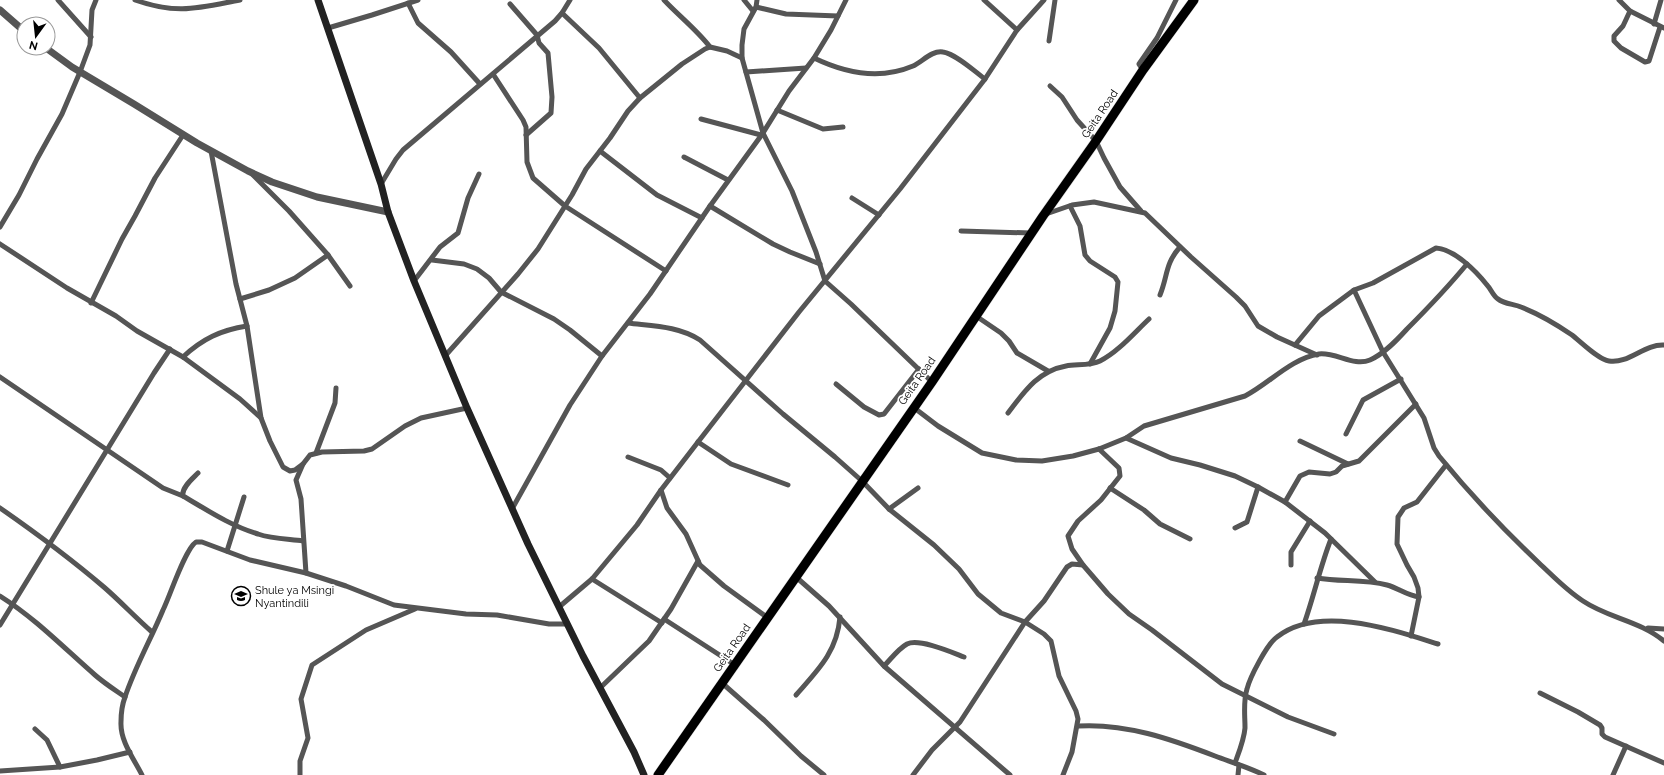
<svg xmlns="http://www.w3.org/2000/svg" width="1664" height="775" viewBox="0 0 1664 775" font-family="Raleway,sans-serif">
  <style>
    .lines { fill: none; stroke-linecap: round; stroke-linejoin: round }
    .trunk-casing { stroke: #dbdbdb; stroke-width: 10 }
    .minor { stroke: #555; stroke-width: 5 }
    .tertiary { stroke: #555; stroke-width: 7 }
    .secondary { stroke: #222; stroke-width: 7 }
    .trunk { stroke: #000; stroke-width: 9 }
    .labels { text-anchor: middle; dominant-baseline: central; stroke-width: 3.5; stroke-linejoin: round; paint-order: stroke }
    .street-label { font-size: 11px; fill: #000; stroke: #fff }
    .poi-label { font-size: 11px; fill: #000; stroke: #fff; text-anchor: start }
  </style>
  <rect width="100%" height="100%" fill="#fff"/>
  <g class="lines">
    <g class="trunk-casing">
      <path id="trunk" d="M 658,775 L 932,382 L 1043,216 L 1096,141 L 1143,70 L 1194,0"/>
    </g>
    <g class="minor">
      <path d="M 58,0 L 91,37"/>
      <path d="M 135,0 C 177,15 198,8 240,0"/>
      <path d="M 664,0 C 679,16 697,30 710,47"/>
      <path d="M 744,0 L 753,11"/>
      <path d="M 757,0 L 756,7 L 744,29 L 742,45 L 742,58 L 763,133 L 792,191 L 816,252 L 825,281 L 851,304 L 932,382"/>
      <path d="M 984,0 L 1017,30"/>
      <path d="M 1619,0 L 1630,11 L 1664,28"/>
      <path d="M 408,3 L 418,23 L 451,52 L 480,84"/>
      <path d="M 510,4 L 537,35 L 539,43 L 548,53 L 552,97 L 551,113 L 526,135"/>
      <path d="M 756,7 L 786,14 L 838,16"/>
      <path d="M 1630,11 L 1623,26 L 1614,36 L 1614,41 L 1621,48 L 1645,62 L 1649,61 L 1660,27"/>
      <path d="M 562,13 L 599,48 L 640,98"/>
      <path d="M 1654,24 L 1661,0"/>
      <path d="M 328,28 L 372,15 L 418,0"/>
      <path d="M 1049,41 L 1055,0"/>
      <path d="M 814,58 C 845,73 880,80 913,66 C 922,62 932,50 943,52 C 956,54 974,71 985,79"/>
      <path d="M 1143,70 L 1139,64 L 1157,38 L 1176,0"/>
      <path d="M 746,72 L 806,68"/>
      <path d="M 493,74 L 523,120 L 526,127 L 527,162 L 533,178 L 565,206 L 666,271"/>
      <path d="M 1050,86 L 1062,97 L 1077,120 L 1096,141 L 1104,158 L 1120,187 L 1141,211"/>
      <path d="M 777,110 L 823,129 L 843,127"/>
      <path d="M 701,119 L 761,135"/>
      <path d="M 211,151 L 236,284 L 247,326 L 261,418 L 270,441 L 283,467 L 290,471 L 295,470 L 303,464"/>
      <path d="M 600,151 L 657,195 L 702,218"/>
      <path d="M 684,157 L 728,180"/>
      <path d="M 252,174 L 289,211 L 328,255 L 350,286"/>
      <path d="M 381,184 L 396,159 L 403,150 L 555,21 L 562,13 L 570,0"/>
      <path d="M 852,198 L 879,215"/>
      <path d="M 710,206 L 773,244 L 790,252 L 820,264"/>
      <path d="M 1070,206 L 1080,226 L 1085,255 L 1090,261 L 1115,277 L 1118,282 L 1115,311 L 1110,328 L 1090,364"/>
      <path d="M 1046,214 L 1072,205 L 1094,202 L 1145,213 L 1191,257 L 1236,297 L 1245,306 L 1258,326 L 1277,337 L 1317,355"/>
      <path d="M 0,227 L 19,195 L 37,159 L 62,114 L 80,72 L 90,45 L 92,10 L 96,0"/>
      <path d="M 961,231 L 1031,233"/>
      <path d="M 0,244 L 67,288 L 116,316 L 137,331 L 183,357 L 240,399 L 261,418"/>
      <path d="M 432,260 L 464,264 L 477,269 L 489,278 L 501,292 L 554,319 L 570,330 L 602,356"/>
      <path d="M 414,281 L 440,247 L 458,233 L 468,198 L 479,174"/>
      <path d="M 1354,290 L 1383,352 L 1424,418 L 1434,448 L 1439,456 C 1470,494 1503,529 1539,563 C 1553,576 1566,590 1583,601 C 1608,618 1640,621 1664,641"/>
      <path d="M 1160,295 C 1168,275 1165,264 1180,247"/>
      <path d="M 240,299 L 269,290 L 295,278 L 328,255"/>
      <path d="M 91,303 L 122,239 L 135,216 L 155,178 L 183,135"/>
      <path d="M 976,316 L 1001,333 L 1009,341 L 1017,353 L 1048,371"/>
      <path d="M 628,323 C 652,326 679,326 700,340 L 783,414 L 835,457 L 862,481 L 889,509 L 934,545 L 959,569 L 978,594 L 1001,613 L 1025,622 L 1044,634 L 1051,641 L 1059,676 L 1076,711 L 1078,719 L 1072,752 L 1063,775"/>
      <path d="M 1295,345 L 1319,316 L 1354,290 L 1373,283 L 1436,248 C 1454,249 1476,271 1487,285 C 1491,289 1493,296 1498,299 C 1504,304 1514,304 1521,307 C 1539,314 1556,324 1572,335 C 1581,342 1599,360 1609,361 C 1629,364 1644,344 1664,345"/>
      <path d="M 445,356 L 518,274 L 538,249 L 572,195 L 586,169 L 610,138 L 628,111 L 640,98 L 682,64 L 705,49 L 710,47 L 727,51 L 742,58"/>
      <path d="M 183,357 C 202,339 221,330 247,326"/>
      <path d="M 0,377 L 163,488 L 183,496"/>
      <path d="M 836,384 L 864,407 L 879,415 L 884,414 L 919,369"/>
      <path d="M 913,407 L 938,426 L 982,453 L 1016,460 L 1042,461 L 1073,456 L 1099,449 L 1126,438 L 1144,426 L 1245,396 C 1270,383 1290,359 1319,354 C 1336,352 1354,367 1370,360 C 1384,354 1397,340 1407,329 C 1428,308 1448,287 1467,264"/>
      <path d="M 1008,413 C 1024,392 1038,371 1066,366 C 1076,364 1090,366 1100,361 C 1118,352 1134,333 1149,319"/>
      <path d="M 1346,434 L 1363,400 L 1401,379"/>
      <path d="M 1126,438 L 1171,458 L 1200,465 L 1235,476 L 1258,487 L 1285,502 L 1325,533 L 1375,582"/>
      <path d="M 1300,441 L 1348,464"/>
      <path d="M 698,442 L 731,464 L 788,485"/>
      <path d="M 1099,449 L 1119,468 L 1120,476 L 1101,500 L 1078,521 L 1068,536 L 1072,549 L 1083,565 L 1108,594 L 1129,614 L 1152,630 L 1222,684 L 1288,717 L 1334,734"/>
      <path d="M 316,453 L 335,403 L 336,388"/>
      <path d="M 628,457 L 661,470 L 670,478"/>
      <path d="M 198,473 C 192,479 181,488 183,496 C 207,510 231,526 258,534 C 272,539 288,539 303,541"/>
      <path d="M 1110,488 L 1144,510 L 1160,524 L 1190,539"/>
      <path d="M 661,490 L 667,508 L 686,534 L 700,565 L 724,586 L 768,618"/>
      <path d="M 1285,502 L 1300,476 L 1309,472 L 1330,474 L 1336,472 L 1342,466 L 1359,461 L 1416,404"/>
      <path d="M 0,508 C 36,533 71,559 105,588 C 121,602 136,618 152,632"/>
      <path d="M 512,509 L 570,405 L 602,356 L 650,294 L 710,206 L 763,133 L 789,91 L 814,58 L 831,30 L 846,0"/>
      <path d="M 889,509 L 918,488"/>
      <path d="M 1235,528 L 1247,522 L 1258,487"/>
      <path d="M 227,551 L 244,497"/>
      <path d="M 1291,565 L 1291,552 L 1310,521"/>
      <path d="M 306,573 L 301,499 L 296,480 L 303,464 L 310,455 L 322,452 L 364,451 L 372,449 L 405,426 L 421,418 L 467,408"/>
      <path d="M 796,577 L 829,606 L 884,666 L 1010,775"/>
      <path d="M 1317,578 C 1340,582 1364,579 1387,585 C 1398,588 1408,596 1419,597"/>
      <path d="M 592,579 L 662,623"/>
      <path d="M 0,596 C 35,618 64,648 95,675 C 104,683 115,690 125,697"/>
      <path d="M 559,607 L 592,579 L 637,525 L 661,490 L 698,442 L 799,312 L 900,189 L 985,79 L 1017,30 L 1044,0"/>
      <path d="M 664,619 L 735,665"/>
      <path d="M 1304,624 C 1314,596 1320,567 1331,539"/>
      <path d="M 0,625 L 154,373 L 170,349"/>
      <path d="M 1648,628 L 1664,629"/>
      <path d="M 1411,636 L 1419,597 L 1418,588 L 1414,577 L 1407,565 L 1397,544 L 1398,517 L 1404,508 L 1417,502 L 1446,465"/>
      <path d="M 884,666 C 891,659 898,649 907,644 C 919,638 951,652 964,657"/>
      <path d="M 722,683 L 764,720 L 801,756 L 824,775"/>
      <path d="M 600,688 L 649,641 L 671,609 L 698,561"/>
      <path d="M 1540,693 L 1578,712 L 1600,725 L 1602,728 L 1602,734 L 1605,737 L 1664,763"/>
      <path d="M 796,695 C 818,670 837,652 840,617"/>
      <path d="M 1078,726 C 1125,723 1171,739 1215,756 C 1231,762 1248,767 1264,775"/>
      <path d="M 35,729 L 47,740 L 60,767"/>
      <path d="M 1235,763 C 1239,752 1244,740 1245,728 C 1245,715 1243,701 1247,689 C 1250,677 1267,644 1277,637 C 1319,604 1393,630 1438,644"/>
      <path d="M 0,771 L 60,767 L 97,760 L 130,752"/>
      <path d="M 142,775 C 134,759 120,741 121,722 C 121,714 122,705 125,697 C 135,667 151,639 163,610 C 170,596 185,549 196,542 L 202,542 L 250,560 L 306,573 L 346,586 L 394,605 L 466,614 L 497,615 L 549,624 L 567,624"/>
      <path d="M 300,775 L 300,761 L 308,738 L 301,699 L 312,665 L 366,630 L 415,609"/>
      <path d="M 913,775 L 932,750 L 960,722 L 1025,622 L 1044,601 L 1067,567 L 1072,564 L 1083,565"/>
      <path d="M 1238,775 L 1239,765"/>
      <path d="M 1613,775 L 1626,746"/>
    </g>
    <g class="tertiary">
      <path d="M 0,10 L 24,31"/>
      <path d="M 46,48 L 72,67 L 134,104 L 197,143 L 248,171 L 272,182 L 317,197 L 388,212"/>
    </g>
    <path class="secondary" d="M 318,0 L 381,184 L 388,212 L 414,281 L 467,408 L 528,544 L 583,656 L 634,752 L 644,775"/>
    <use href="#trunk" class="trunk"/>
  </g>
  <defs>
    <g id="school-ring" transform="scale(1)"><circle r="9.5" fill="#fff" stroke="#000" stroke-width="1.5"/><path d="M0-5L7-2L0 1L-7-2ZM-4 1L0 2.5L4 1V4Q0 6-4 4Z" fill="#000"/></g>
  </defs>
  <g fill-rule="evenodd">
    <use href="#school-ring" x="241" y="596"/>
  </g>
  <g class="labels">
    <g class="street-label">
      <text transform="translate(1100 114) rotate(-56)">Geita Road</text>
      <text transform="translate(917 381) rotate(-55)">Geita Road</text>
      <text transform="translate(732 648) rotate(-55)">Geita Road</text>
    </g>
    <g class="poi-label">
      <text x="255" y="590">Shule ya Msingi<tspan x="255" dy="13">Nyantindili</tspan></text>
    </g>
  </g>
  <g transform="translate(36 36) rotate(195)"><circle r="19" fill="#ffffff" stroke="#999999"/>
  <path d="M0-3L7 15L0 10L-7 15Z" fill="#000000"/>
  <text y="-6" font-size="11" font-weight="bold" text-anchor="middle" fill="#000000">N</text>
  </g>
</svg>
